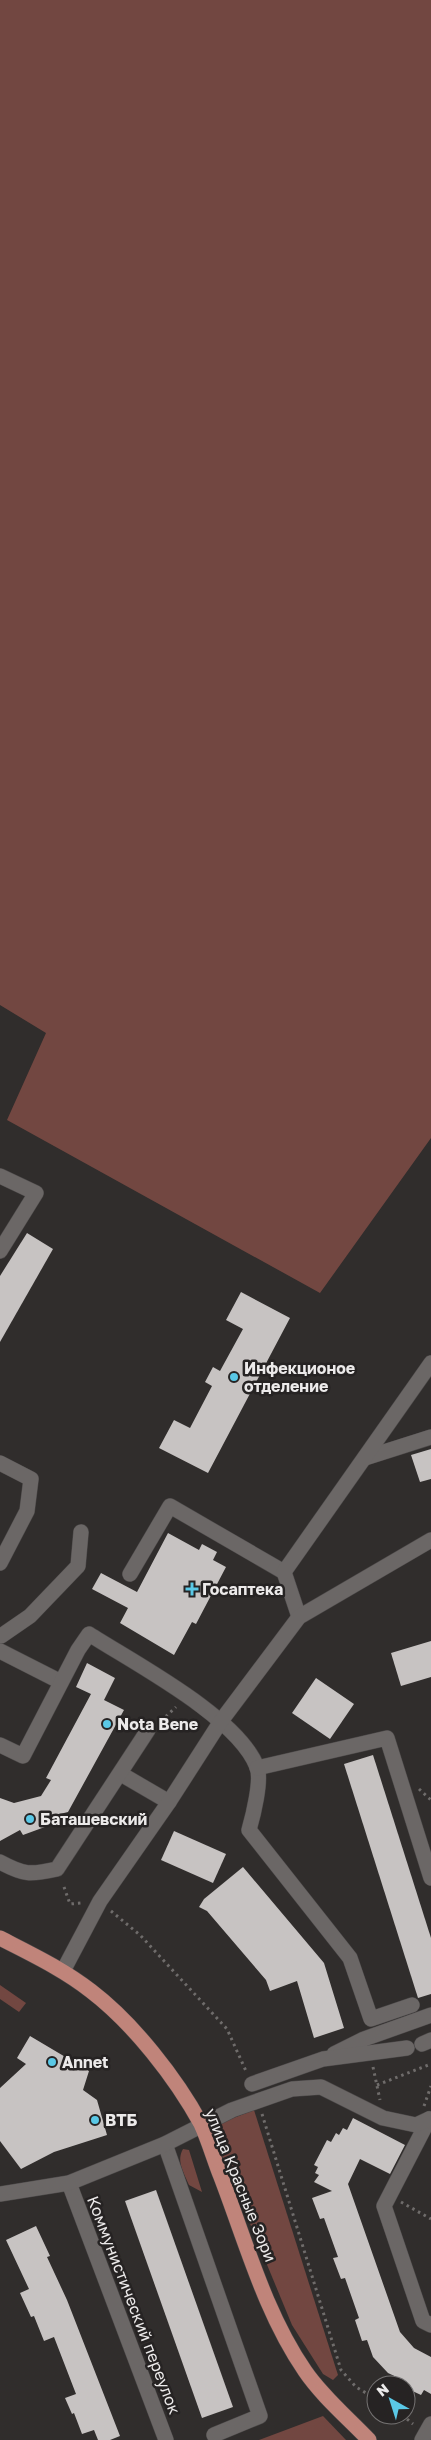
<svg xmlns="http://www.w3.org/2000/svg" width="431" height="2440" viewBox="0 0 431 2440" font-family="'Golos Text',sans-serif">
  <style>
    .green { fill: #724741 }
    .building { fill: #c7c3c2 }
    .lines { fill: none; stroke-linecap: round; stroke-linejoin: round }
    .minor-casing { stroke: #4b4848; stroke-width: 16 }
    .major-casing { stroke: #4b4848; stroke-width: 16 }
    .path { stroke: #6f6c6b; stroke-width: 3; stroke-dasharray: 2.5 4; stroke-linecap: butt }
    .minor { stroke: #6b6766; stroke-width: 15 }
    .major { stroke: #c0847a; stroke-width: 15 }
    .poi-dot { fill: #5ac8e6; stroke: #262323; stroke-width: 2 }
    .labels { text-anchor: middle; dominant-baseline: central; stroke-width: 5; stroke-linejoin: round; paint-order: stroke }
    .poi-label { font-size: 16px; font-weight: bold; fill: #eceaea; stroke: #262323; text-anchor: start }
    .street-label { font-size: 16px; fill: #eceaea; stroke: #262323 }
  </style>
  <rect width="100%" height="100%" fill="#302d2c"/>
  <g class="green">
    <path d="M 0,0 L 431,0 L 431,1138 L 320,1293 L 7,1120 L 46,1033 L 0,1005 Z"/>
    <path d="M 0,1985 L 26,2003 L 19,2012 L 0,1999 Z"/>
    <path d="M 254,2110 L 338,2375 L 333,2380 L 323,2374 L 292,2325 L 210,2127 Z"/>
    <path d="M 183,2149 L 189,2150 L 202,2192 L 189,2185 C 184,2173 176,2161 183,2149 Z"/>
    <path d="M 323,2416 L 346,2440 L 259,2440 Z"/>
  </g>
  <g class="building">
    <path d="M 27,1233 L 53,1249 L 0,1342 L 0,1276 Z"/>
    <path d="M 241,1292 L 290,1318 L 208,1473 L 159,1448 L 174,1420 L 190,1428 L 212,1386 L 205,1382 L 213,1367 L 220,1371 L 243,1329 L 226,1320 Z"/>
    <path d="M 431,1449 L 431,1479 L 420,1482 L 411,1455 Z"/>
    <path d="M 168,1533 L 199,1550 L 202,1544 L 217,1552 L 213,1560 L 226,1567 L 196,1624 L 192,1622 L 174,1655 L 120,1623 L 128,1608 L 92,1589 L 101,1573 L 137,1592 Z"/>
    <path d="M 431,1641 L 431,1677 L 401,1686 L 391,1653 Z"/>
    <path d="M 87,1663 L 115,1678 L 104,1700 L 124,1710 L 68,1812 L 60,1814 L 61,1819 L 53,1819 L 53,1824 L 23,1835 L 20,1830 L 0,1841 L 0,1798 L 14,1803 L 41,1796 L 51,1780 L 46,1778 L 91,1694 L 76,1687 Z"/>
    <path d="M 316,1678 L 354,1704 L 330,1739 L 292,1713 Z"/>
    <path d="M 373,1755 L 431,1938 L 431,1994 L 418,1998 L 344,1764 Z"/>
    <path d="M 174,1831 L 226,1854 L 213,1883 L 161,1860 Z"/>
    <path d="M 243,1867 L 324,1963 L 344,2028 L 314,2038 L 297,1981 L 270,1991 L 266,1980 L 207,1911 L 199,1907 L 204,1899 Z"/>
    <path d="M 30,2036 L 89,2071 L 83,2090 L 97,2100 L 107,2135 L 54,2152 L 21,2169 L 0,2141 L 0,2088 L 26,2064 L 17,2058 Z"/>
    <path d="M 353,2118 L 405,2145 L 390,2174 L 360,2159 L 348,2184 L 400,2332 L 414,2348 L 431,2357 L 431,2394 L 424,2390 L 421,2395 L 406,2388 L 406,2385 L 403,2385 L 405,2381 L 388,2373 L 373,2357 L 367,2340 L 362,2341 L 355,2320 L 359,2318 L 345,2278 L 341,2279 L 333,2258 L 338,2257 L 324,2218 L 320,2219 L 312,2198 L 332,2191 L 314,2182 L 319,2175 L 315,2173 L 318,2167 L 314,2165 L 327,2140 L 331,2142 L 336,2133 L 339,2135 L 343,2128 L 347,2130 Z"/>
    <path d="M 156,2190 L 233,2407 L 202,2418 L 125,2201 Z"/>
    <path d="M 36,2226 L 50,2256 L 47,2257 L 67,2300 L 120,2436 L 110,2440 L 98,2440 L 94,2430 L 82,2434 L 74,2413 L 72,2414 L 65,2398 L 76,2394 L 54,2337 L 44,2341 L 34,2316 L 31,2317 L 20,2293 L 29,2289 L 6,2240 Z"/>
  </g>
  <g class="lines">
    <g class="minor-casing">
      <g id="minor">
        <path d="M 0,1176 L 36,1193 L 0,1251"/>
        <path d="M 365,1458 L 431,1437"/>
        <path d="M 0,1463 L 31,1479 L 27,1511 L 0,1563"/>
        <path d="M 130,1574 L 170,1506 L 284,1572"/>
        <path d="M 299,1617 L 284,1572 L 431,1363"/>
        <path d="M 1,1636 L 30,1616 L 78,1566 L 81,1532"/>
        <path d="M 0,1651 L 61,1682"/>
        <path d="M 0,1745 L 23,1756 L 78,1650 L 89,1634 C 134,1663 238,1717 257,1767 C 262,1780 253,1816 249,1830 L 350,1958 L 371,2019 L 412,2005"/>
        <path d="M 257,1768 L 387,1738 L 431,1878"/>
        <path d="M 121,1774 L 169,1802"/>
        <path d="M 0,1862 C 24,1875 30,1875 57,1869 L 148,1730"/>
        <path d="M 63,1971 L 100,1901 L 169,1802 L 221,1721 L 299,1617 L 431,1540"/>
        <path d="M 422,2044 L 431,2040"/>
        <path d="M 334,2054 L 364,2039 L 431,2015"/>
        <path d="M 252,2084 L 323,2059 L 407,2048"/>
        <path d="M 429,2119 L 384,2206 L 423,2321 L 431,2325"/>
        <path d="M 165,2144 L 260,2416 L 214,2435"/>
        <path d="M 69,2183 L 166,2440"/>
        <path d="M 0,2194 L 69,2183 L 165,2144 L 232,2110 L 292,2089 L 321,2087 L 383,2118 L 416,2125 L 429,2119 L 431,2121"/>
        <path d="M 422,2440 L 431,2424"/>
      </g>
    </g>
    <g class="major-casing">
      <path id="major" d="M 0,1938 C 31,1954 63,1969 91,1991 C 133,2023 176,2078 201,2124 C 209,2141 214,2160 221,2177 C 246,2242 265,2313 305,2371 C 322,2396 348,2418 369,2440"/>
    </g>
    <g class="path">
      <path d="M 161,1721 L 176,1707"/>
      <path d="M 419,1789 L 431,1800"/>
      <path d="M 64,1887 L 70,1904 L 81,1903"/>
      <path d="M 111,1911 L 140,1935 L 227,2029 L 246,2071"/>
      <path d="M 373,2067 L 380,2100"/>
      <path d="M 377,2085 L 431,2064"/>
      <path d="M 424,2106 L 431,2086"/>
      <path d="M 262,2114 L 341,2370 L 356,2387 L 376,2399"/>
      <path d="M 401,2202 L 431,2219"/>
      <path d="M 402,2415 L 413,2424"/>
    </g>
    <use href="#minor" class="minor"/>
    <use href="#major" class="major"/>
  </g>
  <g class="poi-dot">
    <circle cx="234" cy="1377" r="5"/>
    <path d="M189.5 1581.5h5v5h5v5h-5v5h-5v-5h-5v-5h5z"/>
    <circle cx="107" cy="1724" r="5"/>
    <circle cx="30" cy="1819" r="5"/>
    <circle cx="52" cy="2062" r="5"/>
    <circle cx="95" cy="2120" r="5"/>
  </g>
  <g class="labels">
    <g class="poi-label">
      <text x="244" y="1368">Инфекционое<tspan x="244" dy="18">отделение</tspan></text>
      <text x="202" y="1589">Госаптека</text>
      <text x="117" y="1724">Nota Bene</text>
      <text x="40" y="1819">Баташевский</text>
      <text x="62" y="2062">Annet</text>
      <text x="105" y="2120">ВТБ</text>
    </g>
    <g class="street-label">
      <text transform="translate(241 2185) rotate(68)">улица Красные Зори</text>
      <text transform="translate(134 2305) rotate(69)">Коммунистический переулок</text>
    </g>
  </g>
  <g transform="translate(391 2400) rotate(321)"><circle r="24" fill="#262323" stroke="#757373"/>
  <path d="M0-4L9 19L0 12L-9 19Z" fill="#5ac8e6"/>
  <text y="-8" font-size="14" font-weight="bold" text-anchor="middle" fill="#eceaea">N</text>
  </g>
</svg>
